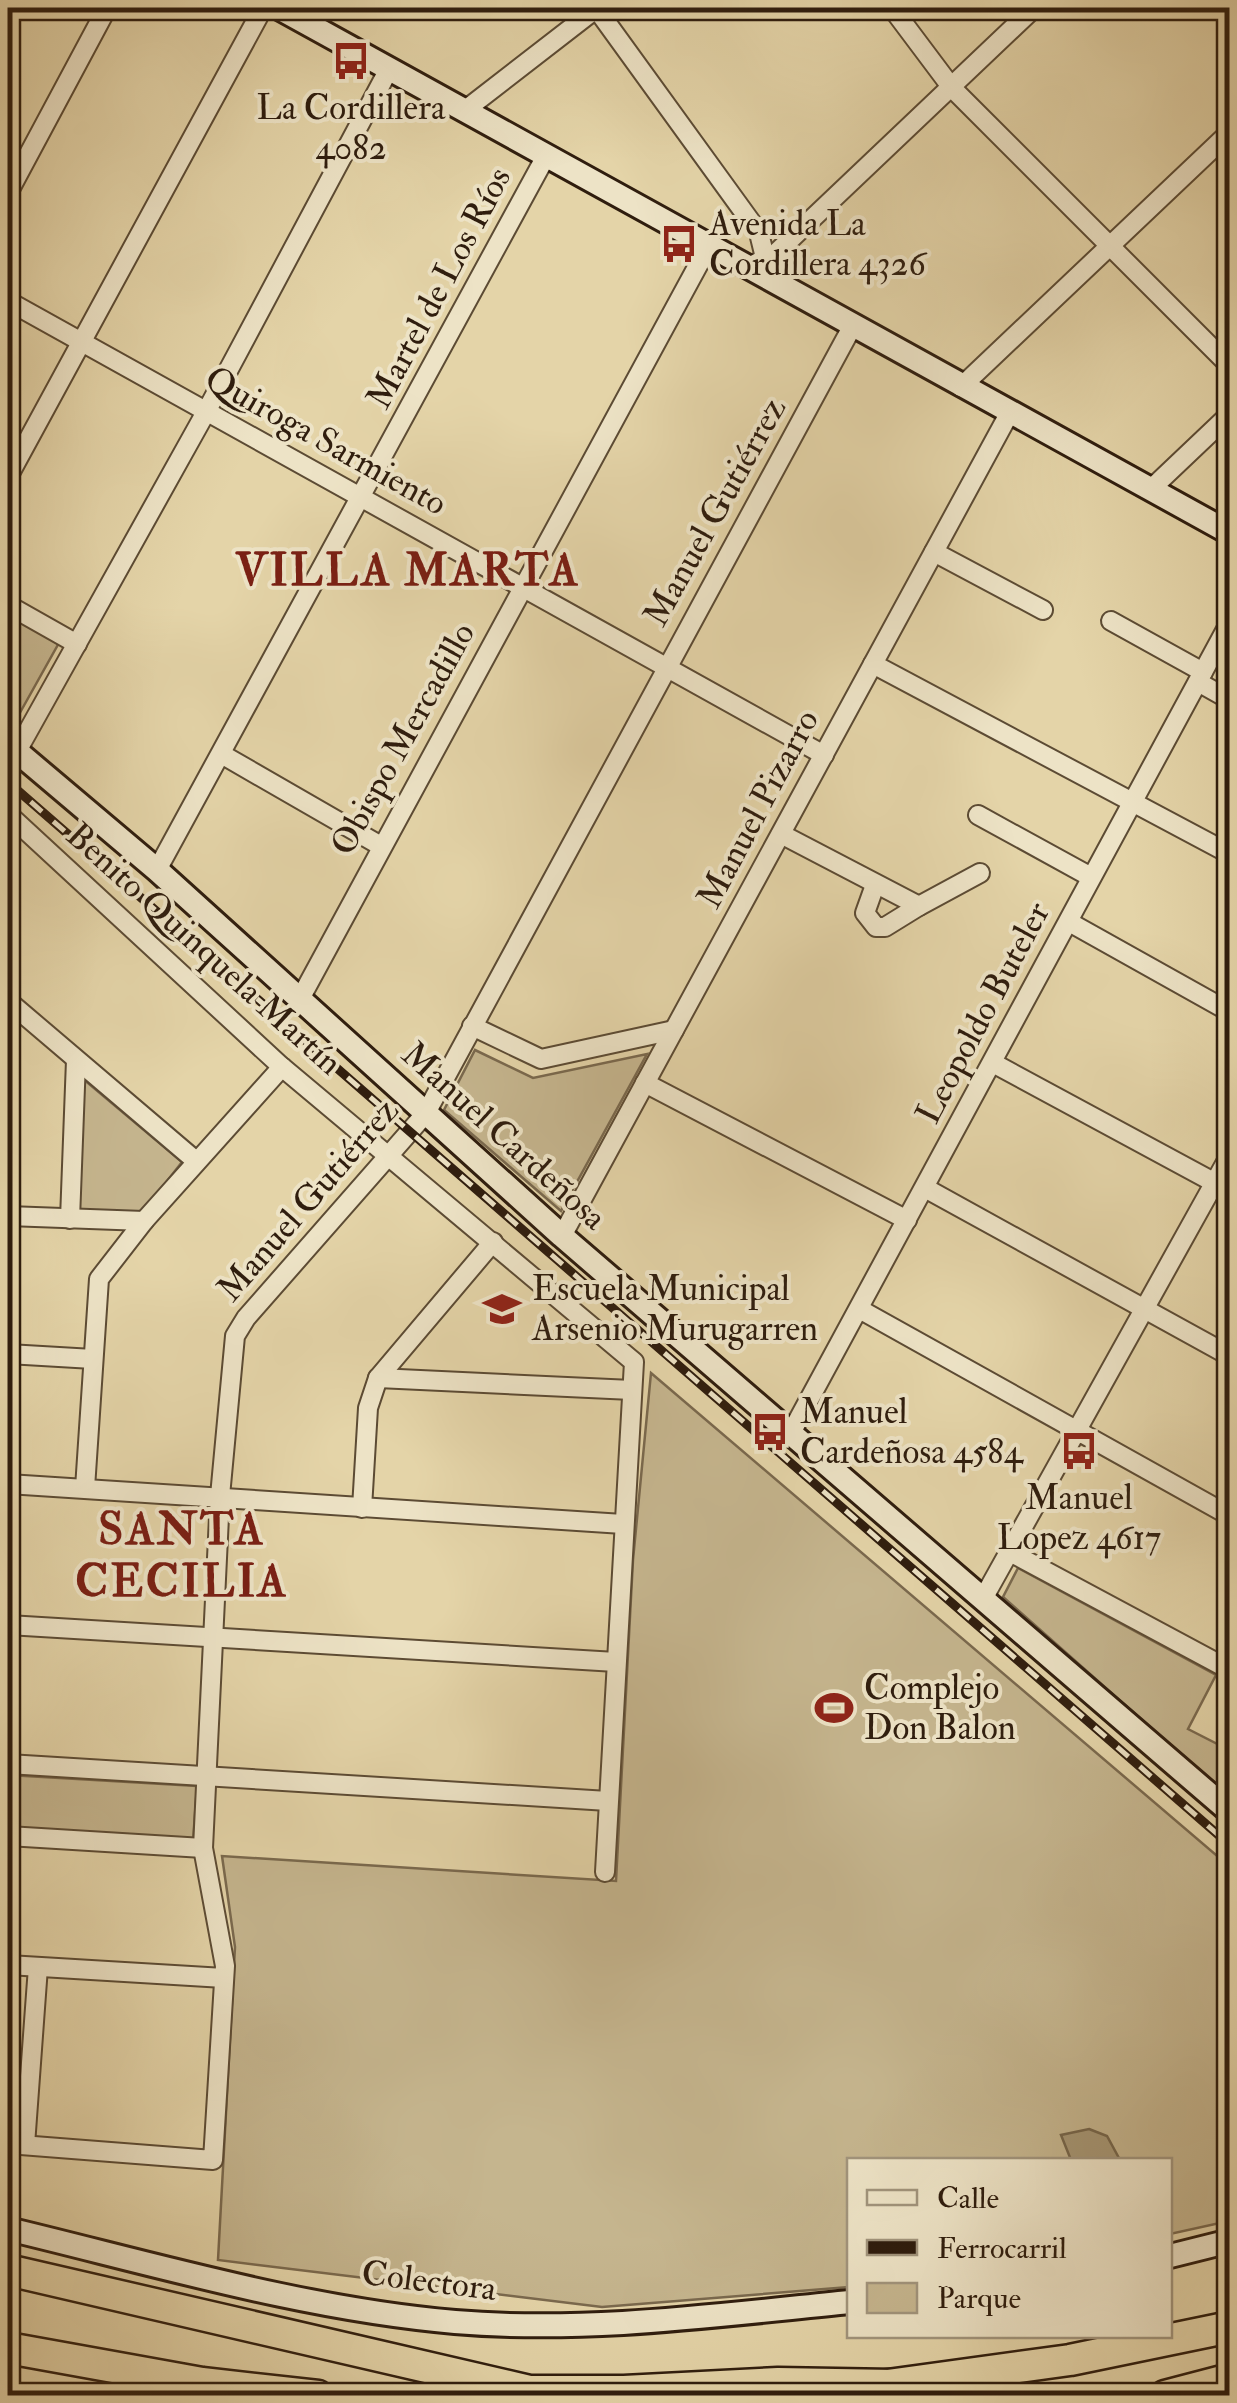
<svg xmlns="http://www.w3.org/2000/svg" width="1237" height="2403" viewBox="0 0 1237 2403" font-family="'IM FELL Double Pica',serif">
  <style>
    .green { fill: #c5b58e; stroke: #7a694e; stroke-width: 2.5 }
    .water { fill: #a69674; stroke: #76664b; stroke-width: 2.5 }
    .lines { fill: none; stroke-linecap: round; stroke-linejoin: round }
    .street-casing { stroke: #5c4b34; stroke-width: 22 }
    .secondary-casing { stroke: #2f1d0e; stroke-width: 28 }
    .highway-casing { stroke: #2f1d0e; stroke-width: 35 }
    .street { stroke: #ede3c6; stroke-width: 18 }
    .secondary { stroke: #ede3c6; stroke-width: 22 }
    .highway { stroke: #e4d4a8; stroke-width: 30 }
    .rail-casing { stroke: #2f1d0e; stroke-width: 9 }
    .rail { stroke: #ede3c6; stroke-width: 5; stroke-dasharray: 15; stroke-linecap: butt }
    .labels { text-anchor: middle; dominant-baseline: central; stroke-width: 8; stroke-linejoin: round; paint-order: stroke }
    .poi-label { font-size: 35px; fill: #2f1d0e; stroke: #ede3c6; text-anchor: start }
    .street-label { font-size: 35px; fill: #2f1d0e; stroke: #ede3c6 }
    .district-label { font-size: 45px; font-weight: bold; letter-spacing: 2.5px; fill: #7a1f14; stroke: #ede3c6 }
  </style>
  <rect width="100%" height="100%" fill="#e4d4a8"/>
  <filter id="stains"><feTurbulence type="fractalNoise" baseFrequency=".002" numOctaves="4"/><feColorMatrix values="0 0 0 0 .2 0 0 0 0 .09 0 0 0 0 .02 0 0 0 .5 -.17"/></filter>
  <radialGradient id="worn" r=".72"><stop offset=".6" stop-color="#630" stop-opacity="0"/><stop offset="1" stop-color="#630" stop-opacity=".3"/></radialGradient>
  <g class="green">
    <path d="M 8,611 L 60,641 L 12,727 L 8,724 Z"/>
    <path d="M 475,1050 L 533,1078 L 647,1054 L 561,1211 L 444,1110 Z"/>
    <path d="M 82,1078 L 182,1162 L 142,1213 L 77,1210 Z"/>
    <path d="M 651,1373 L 1229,1866 L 1229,2221 L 1170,2234 L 1170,2160 L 850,2160 L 849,2287 L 602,2307 L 218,2260 L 235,1947 L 222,1856 L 616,1881 L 633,1560 Z"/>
    <path d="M 1018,1568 L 1216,1675 L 1188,1729 L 1229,1750 L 1229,1773 L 1220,1789 L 1003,1597 Z"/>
    <path d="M 8,1775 L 197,1786 L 193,1841 L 8,1829 Z"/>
  </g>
  <path class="water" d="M 1089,2129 L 1107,2136 L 1120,2160 L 1071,2160 L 1061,2135 Z"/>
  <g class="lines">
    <g class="street-casing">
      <g id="street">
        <path d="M 596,8 L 759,233 L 768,270"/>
        <path d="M 892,8 L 952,88 L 1230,366"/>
        <path d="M 1224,8 L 1230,14"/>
        <path d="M 464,111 L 597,8"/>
        <path d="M 8,193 L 107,8"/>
        <path d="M 747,268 L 776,253 L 1034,8"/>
        <path d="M 8,301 L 824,755"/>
        <path d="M 961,387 L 1230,132"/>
        <path d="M 8,477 L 263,8"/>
        <path d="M 1151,489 L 1230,414"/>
        <path d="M 934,552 L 1043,610"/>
        <path d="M 8,605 L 77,644"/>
        <path d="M 1111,621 L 1203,672"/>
        <path d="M 873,664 L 1230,854"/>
        <path d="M 1198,682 L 1230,700"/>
        <path d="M 17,751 L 206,412 L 389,69"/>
        <path d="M 223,755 L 381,846"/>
        <path d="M 8,814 L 282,1067 L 634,1362 L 605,1872"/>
        <path d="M 978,815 L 1091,877"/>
        <path d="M 781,834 L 919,906 L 980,873"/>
        <path d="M 157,870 L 546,156"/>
        <path d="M 875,885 L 865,913 L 876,927 L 885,927 L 919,906"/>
        <path d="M 1069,922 L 1230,1012"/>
        <path d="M 300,999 L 708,247"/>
        <path d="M 8,1001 L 196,1161"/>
        <path d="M 472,1026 L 541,1059 L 674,1030"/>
        <path d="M 993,1063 L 1230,1191"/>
        <path d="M 645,1083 L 907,1220"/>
        <path d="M 925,1188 L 1230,1356"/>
        <path d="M 8,1216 L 144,1221"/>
        <path d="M 70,1219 L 76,1060"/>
        <path d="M 562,1236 L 1010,412"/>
        <path d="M 861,1310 L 1230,1516"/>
        <path d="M 8,1354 L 93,1359"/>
        <path d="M 378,1378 L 632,1390"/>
        <path d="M 791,1433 L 1230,622"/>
        <path d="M 8,1484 L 623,1524"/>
        <path d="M 85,1488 L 99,1279 L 144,1221 L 282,1067"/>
        <path d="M 362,1508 L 368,1408 L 378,1378 L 493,1242"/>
        <path d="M 1010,1552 L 1230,1670"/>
        <path d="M 984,1597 L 1230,1155"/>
        <path d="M 8,1625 L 616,1662"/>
        <path d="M 8,1764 L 608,1801"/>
        <path d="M 8,1836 L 203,1848"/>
        <path d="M 8,1965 L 224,1978"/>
        <path d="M 8,2144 L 213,2160 L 225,1966 L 203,1848 L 220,1496 L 235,1336 L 246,1318 L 426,1113 L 852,327"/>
        <path d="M 25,2145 L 38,1967"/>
      </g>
    </g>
    <g class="secondary-casing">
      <g id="secondary">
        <path d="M 279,8 L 1230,533"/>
        <path d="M 8,744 L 157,870 L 562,1236 L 1230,1812"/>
        <path d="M 8,2229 C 154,2264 304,2309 455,2322 C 587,2333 718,2315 850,2302"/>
        <path d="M 1170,2256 L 1230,2241"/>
      </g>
    </g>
    <g class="highway-casing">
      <g id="highway">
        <path d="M 8,2270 L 530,2391 L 624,2391 L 778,2383 L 893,2385"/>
        <path d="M 8,2348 L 202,2383 L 318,2396"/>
        <path d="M 873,2387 L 1070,2360 L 1230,2327"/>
        <path d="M 1165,2396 L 1230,2379"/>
      </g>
    </g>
    <use href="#street" class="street"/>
    <use href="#secondary" class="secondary"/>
    <use href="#highway" class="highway"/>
    <g class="rail-casing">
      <path id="rail" d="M 8,782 L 1230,1845"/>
    </g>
    <use href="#rail" class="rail"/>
  </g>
  <defs>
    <g id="bus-bare" transform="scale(3)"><path d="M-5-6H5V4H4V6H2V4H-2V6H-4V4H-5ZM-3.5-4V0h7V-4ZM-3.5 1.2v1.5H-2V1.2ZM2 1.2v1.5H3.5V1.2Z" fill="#8f2418" stroke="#ede3c6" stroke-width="2.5" paint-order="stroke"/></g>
    <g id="school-bare" transform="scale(3)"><path d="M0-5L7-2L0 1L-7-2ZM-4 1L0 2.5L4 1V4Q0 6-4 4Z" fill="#8f2418" stroke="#ede3c6" stroke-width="2.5" paint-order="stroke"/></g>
    <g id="stadium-bare" transform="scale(3)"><path d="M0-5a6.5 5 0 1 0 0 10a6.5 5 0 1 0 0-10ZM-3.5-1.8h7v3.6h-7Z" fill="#8f2418" stroke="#ede3c6" stroke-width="2.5" paint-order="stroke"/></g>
  </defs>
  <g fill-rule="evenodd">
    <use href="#bus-bare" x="351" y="61"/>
    <use href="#bus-bare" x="679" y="244"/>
    <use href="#school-bare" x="502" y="1309"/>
    <use href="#bus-bare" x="770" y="1432"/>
    <use href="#bus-bare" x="1079" y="1451"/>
    <use href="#stadium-bare" x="834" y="1708"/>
  </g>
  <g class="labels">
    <g class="poi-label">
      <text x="351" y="108" text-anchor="middle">La Cordillera<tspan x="351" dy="40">4082</tspan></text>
      <text x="709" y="224">Avenida La<tspan x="709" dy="40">Cordillera 4326</tspan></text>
      <text x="532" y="1289">Escuela Municipal<tspan x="532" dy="40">Arsenio Murugarren</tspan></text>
      <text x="800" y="1412">Manuel<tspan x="800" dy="40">Cardeñosa 4584</tspan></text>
      <text x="1079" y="1498" text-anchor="middle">Manuel<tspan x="1079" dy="40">Lopez 4617</tspan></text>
      <text x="864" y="1688">Complejo<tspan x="864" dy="40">Don Balon</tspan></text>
    </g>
    <g class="street-label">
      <text transform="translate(439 288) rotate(-62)">Martel de Los Ríos</text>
      <text transform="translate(326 441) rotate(29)">Quiroga Sarmiento</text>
      <text transform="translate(715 512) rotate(-61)">Manuel Gutiérrez</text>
      <text transform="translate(403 739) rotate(-61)">Obispo Mercadillo</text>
      <text transform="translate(758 809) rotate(-62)">Manuel Pizarro</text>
      <text transform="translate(204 949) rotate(42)">Benito Quinquela Martín</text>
      <text transform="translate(983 1013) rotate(-62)">Leopoldo Buteler</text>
      <text transform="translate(504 1136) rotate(42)">Manuel Cardeñosa</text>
      <text transform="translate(308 1200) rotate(-49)">Manuel Gutiérrez</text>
      <text transform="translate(429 2281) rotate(7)">Colectora</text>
    </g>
    <g class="district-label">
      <text x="408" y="571">VILLA MARTA</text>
      <text x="182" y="1530">SANTA<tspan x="182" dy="52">CECILIA</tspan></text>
    </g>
  </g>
  <rect width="1237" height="2403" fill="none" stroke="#e4d4a8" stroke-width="40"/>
  <rect x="10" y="10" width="1217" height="2383" fill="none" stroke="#2f1d0e" stroke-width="5"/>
  <rect x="20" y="20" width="1197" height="2363" fill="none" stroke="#2f1d0e" stroke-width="2.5"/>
  <rect x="847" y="2158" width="325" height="180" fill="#ede3c6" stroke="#a1947c" stroke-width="2.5"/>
  <rect x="867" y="2190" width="50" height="15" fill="#ede3c6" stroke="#a1947c" stroke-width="2.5"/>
  <text x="937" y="2208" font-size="30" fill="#2f1d0e">Calle</text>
  <rect x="867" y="2240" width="50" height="15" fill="#2f1d0e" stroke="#a1947c" stroke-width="2.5"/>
  <text x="937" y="2258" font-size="30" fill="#2f1d0e">Ferrocarril</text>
  <rect x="867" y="2283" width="50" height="30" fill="#c5b58e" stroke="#a1947c" stroke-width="2.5"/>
  <text x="937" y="2308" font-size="30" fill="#2f1d0e">Parque</text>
  <rect width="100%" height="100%" filter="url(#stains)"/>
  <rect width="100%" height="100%" fill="url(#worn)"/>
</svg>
